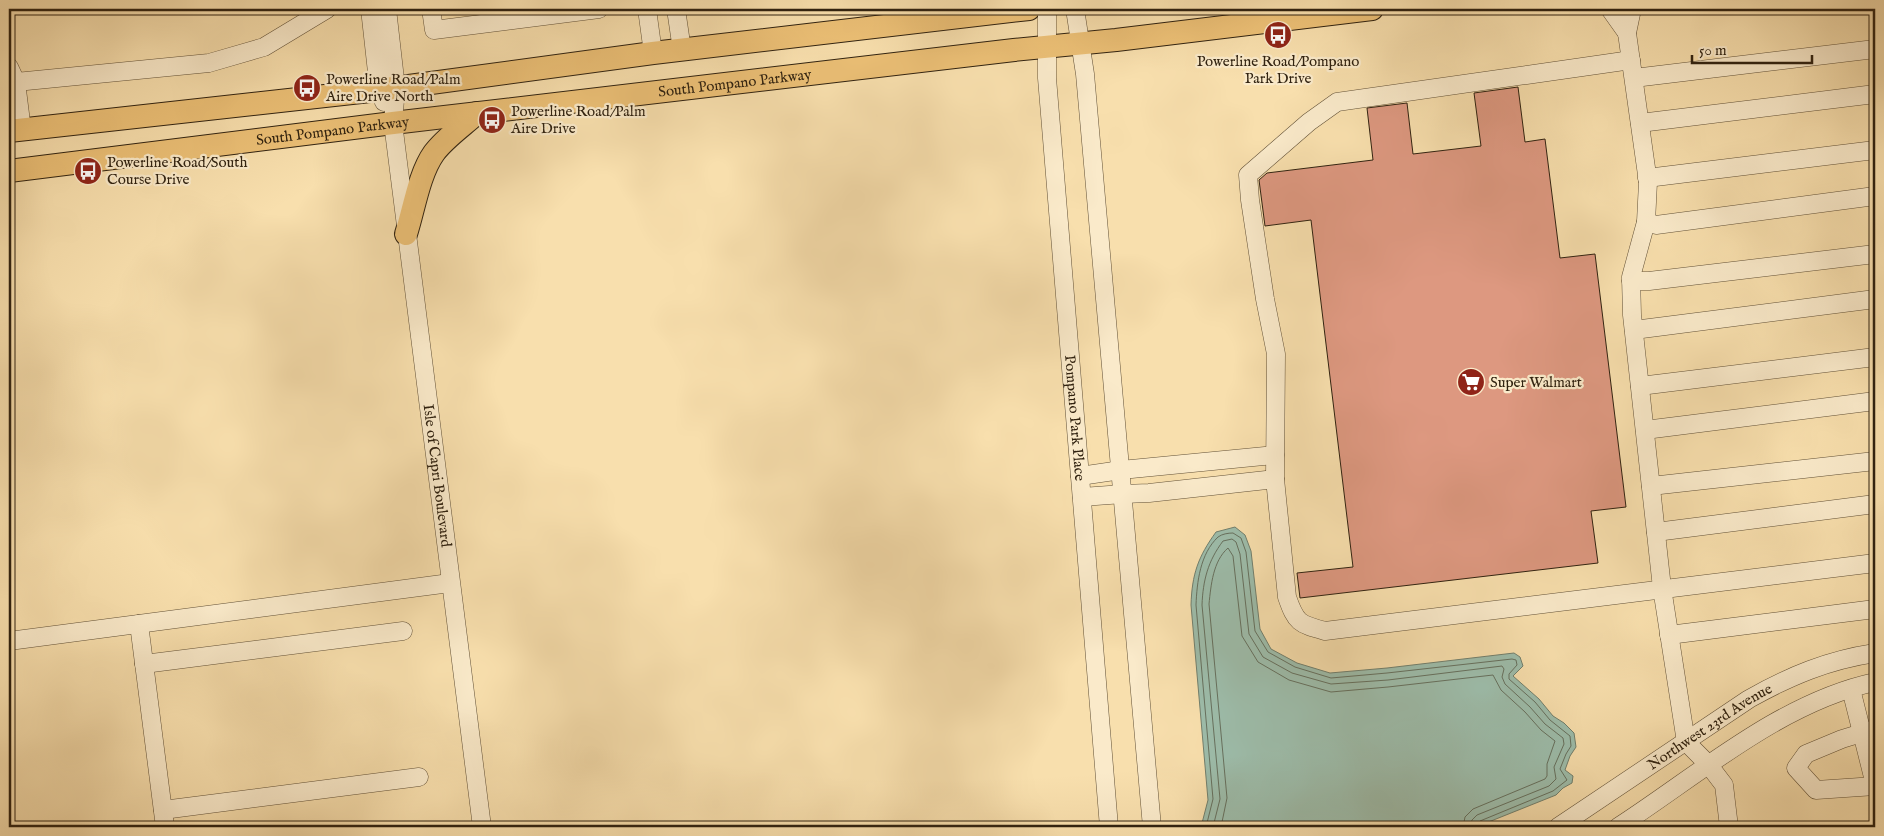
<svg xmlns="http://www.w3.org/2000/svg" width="1884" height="836" viewBox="0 0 1884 836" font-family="'IM FELL English',serif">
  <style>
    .water { fill: #9dbdab; stroke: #717f6d }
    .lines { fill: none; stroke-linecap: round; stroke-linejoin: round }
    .shore { stroke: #66705e; stroke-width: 1 }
    .building { fill: #dd9880; stroke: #302210 }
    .minor-casing { stroke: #625137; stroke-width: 19 }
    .major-casing { stroke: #302210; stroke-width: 24 }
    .minor { stroke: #faeaca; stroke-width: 18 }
    .major { stroke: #ecc076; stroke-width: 22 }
    .labels { text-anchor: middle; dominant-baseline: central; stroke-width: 4.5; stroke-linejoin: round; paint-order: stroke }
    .poi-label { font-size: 15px; fill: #302210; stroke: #faeaca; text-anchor: start }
    .street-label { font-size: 15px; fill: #302210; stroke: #faeaca }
  </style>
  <rect width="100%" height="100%" fill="#f8dfad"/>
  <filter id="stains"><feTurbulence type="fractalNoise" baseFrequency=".004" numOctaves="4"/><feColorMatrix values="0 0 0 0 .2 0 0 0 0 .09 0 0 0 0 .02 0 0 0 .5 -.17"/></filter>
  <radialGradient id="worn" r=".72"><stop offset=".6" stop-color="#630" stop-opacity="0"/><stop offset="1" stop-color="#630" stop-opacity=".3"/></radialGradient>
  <path class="water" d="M 1235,527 L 1245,535 L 1251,551 L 1260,629 L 1271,649 L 1297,663 L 1330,673 L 1387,668 L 1514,653 L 1520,657 L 1523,666 L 1513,676 L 1539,699 L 1553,716 L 1564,723 L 1574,733 L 1576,747 L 1570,756 L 1565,770 L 1573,776 L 1572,783 L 1563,788 L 1556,795 L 1476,827 L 1201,827 L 1208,800 L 1191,605 C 1192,574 1198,557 1216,532 Z"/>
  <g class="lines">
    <g class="shore">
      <path d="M 1206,827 L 1213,799 L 1196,605 C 1197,582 1200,554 1218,537 C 1222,534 1228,533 1233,533 L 1241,538 L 1246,552 L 1255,631 L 1268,652 L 1295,667 L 1331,678 L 1387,673 L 1512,659 L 1516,660 L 1517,665 L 1509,674 L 1509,679 L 1535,702 L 1550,720 L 1570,736 L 1571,746 L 1566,754 L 1560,769 L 1567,780 L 1553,791 L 1480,821 L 1477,827"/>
      <path d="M 1213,827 L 1220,799 L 1202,605 C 1203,580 1208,561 1223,541 L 1232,539 L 1236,542 L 1240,554 L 1249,634 L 1263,657 L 1292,673 L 1331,684 L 1388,680 L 1502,666 L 1504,669 L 1502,677 L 1505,684 L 1530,707 L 1545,724 L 1563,738 L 1564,744 L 1554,767 L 1556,779 L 1549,786 L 1477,815 L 1472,820 L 1470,827"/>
      <path d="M 1221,827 L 1227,798 L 1209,604 C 1211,585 1213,561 1228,548 L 1233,556 L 1242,636 L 1258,662 L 1289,680 L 1331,692 L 1388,687 L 1493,675 L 1501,690 L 1525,712 L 1541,730 L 1555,741 L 1547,764 L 1547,776 L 1545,779 L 1473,809 L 1465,817 L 1463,827"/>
    </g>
  </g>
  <path class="building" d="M 1518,87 L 1525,142 L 1545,139 L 1560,258 L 1595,254 L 1626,507 L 1591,511 L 1598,563 L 1300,598 L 1297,573 L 1353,567 L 1311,220 L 1265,226 L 1259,180 L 1267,173 L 1373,160 L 1367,108 L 1407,103 L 1413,154 L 1481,146 L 1474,93 Z"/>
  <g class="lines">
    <g class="minor-casing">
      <g id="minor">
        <path d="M 370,9 L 379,90 L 384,102"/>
        <path id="s1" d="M 387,9 L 396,88 L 393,123 L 482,827"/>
        <path d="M 431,9 L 434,30 L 599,9"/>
        <path d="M 647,9 L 653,53"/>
        <path d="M 676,9 L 682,50"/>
        <path id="s2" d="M 1047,9 L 1047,78 L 1109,827"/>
        <path d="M 1075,9 L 1085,74 L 1152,827"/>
        <path d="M 1610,9 L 1627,33"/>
        <path d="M 1632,9 L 1627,33 L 1648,182 L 1646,222 L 1631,277 L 1632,315 L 1662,588 L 1686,742 L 1708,764 L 1724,785 L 1729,827"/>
        <path d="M 1631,60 L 1337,102 L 1309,122 L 1248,175 L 1250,200 L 1265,299 L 1276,354 L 1275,479 L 1287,597 C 1296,623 1299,624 1325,631 L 1875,563"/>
        <path d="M 9,67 L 16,82 L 22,130"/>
        <path d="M 1634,78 L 1875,49"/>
        <path d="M 16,82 L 209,63 L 264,47 L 327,9"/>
        <path d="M 1640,123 L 1875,94"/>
        <path d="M 1647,178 L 1875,150"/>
        <path d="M 1646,222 L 1656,225 L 1875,196"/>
        <path d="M 1631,281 L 1649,281 L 1875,254"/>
        <path d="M 1634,330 L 1875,299"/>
        <path d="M 1640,386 L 1875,357"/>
        <path d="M 1645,430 L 1875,401"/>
        <path d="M 1080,476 L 1121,470 L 1275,455"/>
        <path d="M 1651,486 L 1875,461"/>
        <path d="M 1082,497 L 1123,494 L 1149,493 L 1275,479"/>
        <path d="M 1656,532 L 1875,504"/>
        <path d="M 139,624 L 165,827"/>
        <path d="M 1669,635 L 1875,609"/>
        <path d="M 9,641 L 450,583"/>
        <path d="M 144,664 L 403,631"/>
        <path d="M 1851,689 L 1875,785"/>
        <path d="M 1875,729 L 1842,739 L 1806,754 L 1796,768 L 1816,790 L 1875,786"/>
        <path d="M 163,810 L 419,777"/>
        <path id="s3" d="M 1558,827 L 1749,699 C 1790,676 1828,660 1875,653"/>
        <path d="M 1618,827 C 1697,776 1781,702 1875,682"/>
      </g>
    </g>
    <g class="major-casing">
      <g id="major">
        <path d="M 9,131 L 379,90 L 653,53 L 1029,9"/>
        <path id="s4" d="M 9,171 L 393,123 L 1014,50 L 1116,40 L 1372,9"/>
        <path d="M 406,234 C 414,209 419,174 434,153 C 445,138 463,126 477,113"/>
      </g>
    </g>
    <use href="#minor" class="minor"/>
    <use href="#major" class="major"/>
  </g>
  <defs>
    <g id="bus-disc" transform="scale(1.4375)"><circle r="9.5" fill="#8f2418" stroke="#faeaca"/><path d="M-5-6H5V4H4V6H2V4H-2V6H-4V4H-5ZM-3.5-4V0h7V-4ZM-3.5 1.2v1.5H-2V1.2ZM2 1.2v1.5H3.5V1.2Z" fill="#fff"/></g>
    <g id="supermarket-disc" transform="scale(1.4375)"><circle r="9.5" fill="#8f2418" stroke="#faeaca"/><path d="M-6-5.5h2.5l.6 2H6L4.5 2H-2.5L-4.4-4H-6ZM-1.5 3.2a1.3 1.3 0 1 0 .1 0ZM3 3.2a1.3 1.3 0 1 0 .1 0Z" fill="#fff"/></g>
  </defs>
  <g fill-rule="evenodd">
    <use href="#bus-disc" x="1278" y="35"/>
    <use href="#bus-disc" x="307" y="88"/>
    <use href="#bus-disc" x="492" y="120"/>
    <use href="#bus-disc" x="88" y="171"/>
    <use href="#supermarket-disc" x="1471" y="382"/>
  </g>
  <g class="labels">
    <g class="poi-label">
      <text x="1278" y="61" text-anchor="middle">Powerline Road/Pompano<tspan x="1278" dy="17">Park Drive</tspan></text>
      <text x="326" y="79">Powerline Road/Palm<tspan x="326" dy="17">Aire Drive North</tspan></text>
      <text x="511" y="111">Powerline Road/Palm<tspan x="511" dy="17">Aire Drive</tspan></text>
      <text x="107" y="162">Powerline Road/South<tspan x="107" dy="17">Course Drive</tspan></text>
      <text x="1490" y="382">Super Walmart</text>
    </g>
    <g class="street-label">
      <text stroke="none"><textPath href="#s4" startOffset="731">South Pompano Parkway</textPath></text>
      <text stroke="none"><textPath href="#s4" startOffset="326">South Pompano Parkway</textPath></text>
      <text stroke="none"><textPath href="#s2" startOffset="410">Pompano Park Place</textPath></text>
      <text stroke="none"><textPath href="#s1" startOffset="470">Isle of Capri Boulevard</textPath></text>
      <text stroke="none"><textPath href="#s3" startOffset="182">Northwest 23rd Avenue</textPath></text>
    </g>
  </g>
  <rect width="1884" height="836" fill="none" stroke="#f8dfad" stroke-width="30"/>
  <rect x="10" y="10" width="1864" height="816" fill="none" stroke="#302210" stroke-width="2.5"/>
  <rect x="15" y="15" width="1854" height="806" fill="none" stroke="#302210"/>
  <path d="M1692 55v8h120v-8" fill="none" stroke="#302210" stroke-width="2.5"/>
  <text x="1699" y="55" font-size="15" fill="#302210" stroke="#faeaca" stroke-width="4" paint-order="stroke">50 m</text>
  <rect width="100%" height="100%" filter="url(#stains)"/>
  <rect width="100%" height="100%" fill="url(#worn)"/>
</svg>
